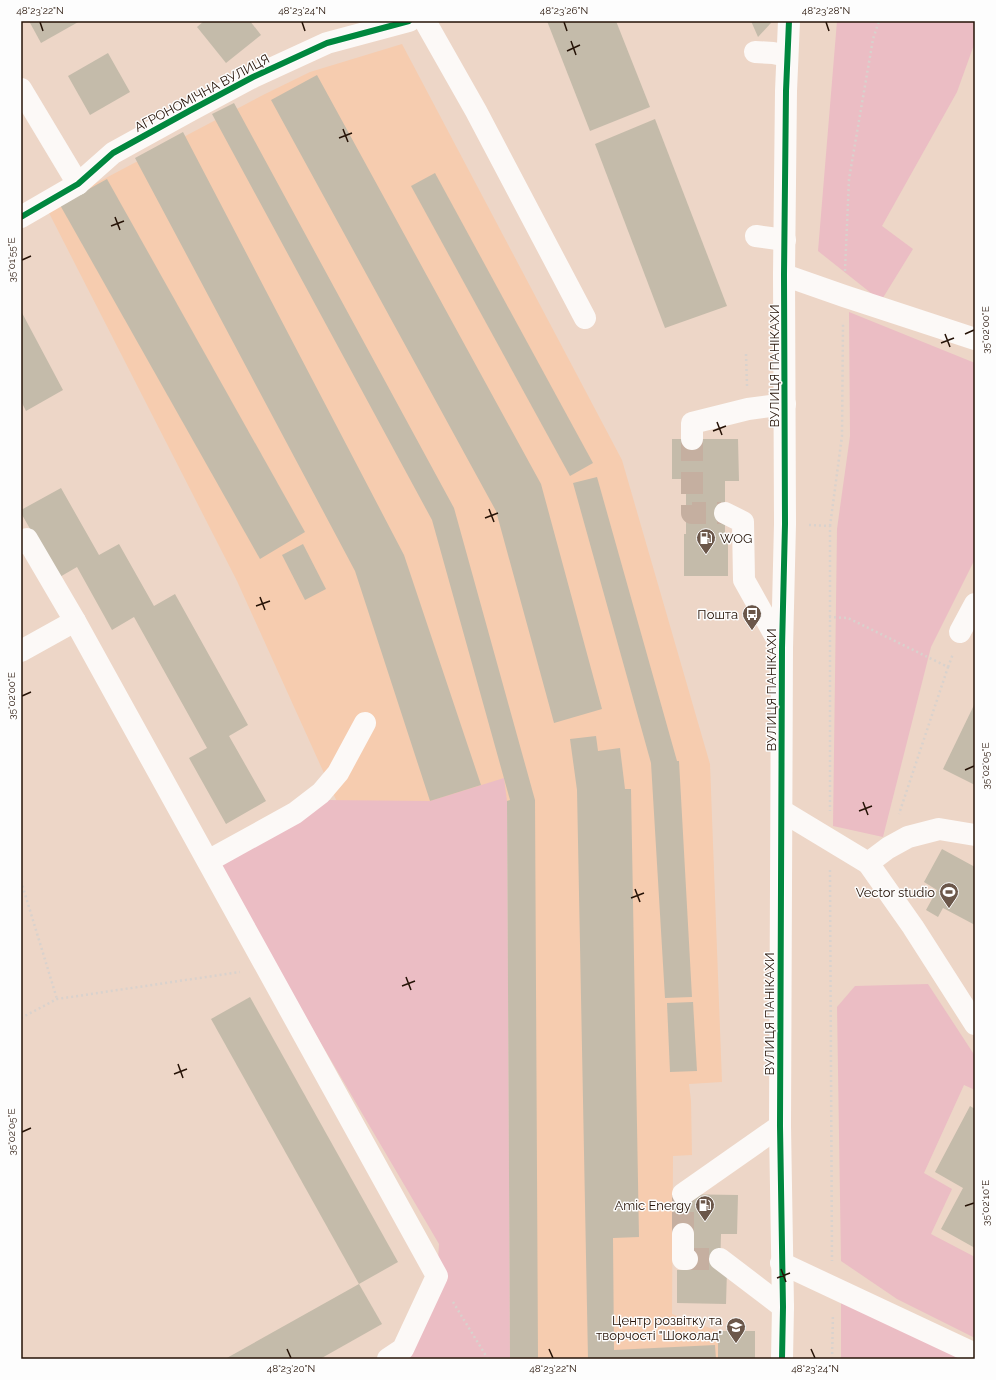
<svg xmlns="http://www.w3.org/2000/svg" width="996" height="1380" viewBox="0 0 996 1380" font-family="Raleway,sans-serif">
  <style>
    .built { fill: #f6ccaf }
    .green { fill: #ebbdc4 }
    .building { fill: #c4bbaa }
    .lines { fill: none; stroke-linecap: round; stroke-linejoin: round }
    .minor-tunnel { stroke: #c5afa0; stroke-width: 22; stroke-dasharray: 22 11; stroke-linecap: butt }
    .path { stroke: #d9d2cd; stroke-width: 2.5; stroke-dasharray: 2 3; stroke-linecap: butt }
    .minor { stroke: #fcf9f7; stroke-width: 22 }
    .cycleway-casing { stroke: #fdfdfd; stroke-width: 8 }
    .cycleway { stroke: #00873e; stroke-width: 6 }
    .ticks { fill: none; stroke: #251206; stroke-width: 1.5 }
    .labels { text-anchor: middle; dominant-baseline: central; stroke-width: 3; stroke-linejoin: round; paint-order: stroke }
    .street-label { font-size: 13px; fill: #251206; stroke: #fdfdfd }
    .poi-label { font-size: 13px; fill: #251206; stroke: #fdfdfd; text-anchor: end }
    .neatline { fill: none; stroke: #251206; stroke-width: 1.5 }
    .ticks-label { font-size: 10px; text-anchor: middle; fill: #251206 }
  </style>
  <rect width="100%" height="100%" fill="#edd6c7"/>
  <path class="built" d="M 402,44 L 622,460 L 710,764 L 722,1082 L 689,1084 L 691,1101 L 692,1155 L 673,1156 L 672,1314 L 718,1331 L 718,1359 L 512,1359 L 512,808 L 357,846 L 237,581 L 47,209 L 263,95 L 310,72 Z"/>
  <g class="green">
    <path d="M 837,21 L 975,21 L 975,42 L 957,92 L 882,226 L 913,249 L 881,301 L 818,251 Z"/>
    <path d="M 849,312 L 975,363 L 975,559 L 931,647 L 883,837 L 833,826 L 837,529 L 850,436 Z"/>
    <path d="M 504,778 L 507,801 L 510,1359 L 402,1359 L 437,1276 L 439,1244 L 215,863 L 325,800 L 430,801 Z"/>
    <path d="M 928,984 L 975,1056 L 975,1090 L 964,1085 L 924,1173 L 952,1189 L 931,1234 L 975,1257 L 975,1338 L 897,1299 L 841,1261 L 837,1007 L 855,986 Z"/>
    <path d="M 841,1302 L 961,1359 L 841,1359 Z"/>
  </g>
  <g class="building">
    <path d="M 29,21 L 80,21 L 41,43 Z"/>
    <path d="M 204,21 L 250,21 L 261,35 L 226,63 L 197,27 Z"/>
    <path d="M 547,21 L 616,21 L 650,107 L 590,131 Z"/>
    <path d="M 751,21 L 770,21 L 771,23 L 758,37 Z"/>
    <path d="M 108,53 L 130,92 L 90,115 L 68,76 Z"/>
    <path d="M 317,75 L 541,484 L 602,709 L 554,723 L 496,511 L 271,100 Z"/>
    <path d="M 234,103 L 454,508 L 535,800 L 538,1359 L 510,1359 L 507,801 L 510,800 L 432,520 L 212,114 Z"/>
    <path d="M 655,119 L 727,306 L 665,328 L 595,144 Z"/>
    <path d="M 183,132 L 404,555 L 481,785 L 430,801 L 355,571 L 135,158 Z"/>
    <path d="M 435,173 L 593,463 L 570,476 L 411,186 Z"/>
    <path d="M 107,179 L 305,532 L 260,559 L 60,205 Z"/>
    <path d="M 21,311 L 63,390 L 26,411 L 21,401 Z"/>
    <path d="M 672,439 L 738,439 L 739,481 L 725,481 L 725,533 L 728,533 L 728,576 L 684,576 L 684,534 L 686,534 L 686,479 L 672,479 Z"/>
    <path d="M 597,477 L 677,761 L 679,761 L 692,997 L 665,998 L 651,763 L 573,483 Z"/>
    <path d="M 61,488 L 99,555 L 119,544 L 154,606 L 175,594 L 248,725 L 229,736 L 266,801 L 226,824 L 189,758 L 207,748 L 134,617 L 112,630 L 77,567 L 58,578 L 21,513 L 21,510 Z"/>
    <path d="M 303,544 L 326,589 L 305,600 L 282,555 Z"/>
    <path d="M 975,703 L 975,785 L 943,769 Z"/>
    <path d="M 596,736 L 598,751 L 620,748 L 625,789 L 631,789 L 639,1237 L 613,1238 L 614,1350 L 715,1345 L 716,1359 L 588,1359 L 577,790 L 570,739 Z"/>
    <path d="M 942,849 L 975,867 L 975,925 L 943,908 L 938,917 L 926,910 L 937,890 L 924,882 Z"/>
    <path d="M 250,997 L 398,1262 L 359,1284 L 211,1019 Z"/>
    <path d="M 693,1002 L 697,1071 L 670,1072 L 667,1003 Z"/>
    <path d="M 970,1106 L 975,1109 L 975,1248 L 941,1229 L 963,1188 L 935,1172 Z"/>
    <path d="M 673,1194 L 738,1195 L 737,1234 L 721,1234 L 720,1270 L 727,1270 L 726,1304 L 677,1303 L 677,1270 L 686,1270 L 673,1233 Z"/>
    <path d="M 359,1284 L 382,1324 L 320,1359 L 225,1359 Z"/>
    <rect x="718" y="1331" width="37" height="28"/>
  </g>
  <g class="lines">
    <g class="minor-tunnel">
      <path d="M 692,439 L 692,513 L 725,513"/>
      <path d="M 683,1234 L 683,1194"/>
      <path d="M 687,1259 L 720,1259"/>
    </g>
    <g class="path">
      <path d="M 845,271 L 849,179 L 873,39 L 879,21"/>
      <path d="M 746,354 L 747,386"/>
      <path d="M 809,525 L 830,526 L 830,811"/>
      <path d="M 830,526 L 842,436 L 843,322"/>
      <path d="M 829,617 L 848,618 L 948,667 L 899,814"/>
      <path d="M 948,667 L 953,654"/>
      <path d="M 830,870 L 832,1261"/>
      <path d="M 21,881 L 57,999"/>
      <path d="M 21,1018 L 57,999 L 240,972"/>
      <path d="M 453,1302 L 488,1359"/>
      <path d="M 832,1359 L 833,1314"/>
    </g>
    <g class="minor">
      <path d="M 425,21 L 476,111 L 585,318"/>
      <path d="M 755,52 L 773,53 L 787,56"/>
      <path d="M 21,89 L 78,184"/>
      <path d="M 21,217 L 78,184 L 113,153 L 191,110 L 253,77 L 327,43 L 409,21"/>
      <path d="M 756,236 L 785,240"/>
      <path d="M 784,275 L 844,296 L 975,339"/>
      <path d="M 692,439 L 692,423 L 748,409 L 785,404"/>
      <path d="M 725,513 L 743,522 L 744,580 L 782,648"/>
      <path d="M 21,543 L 27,539 L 75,621 L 437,1276 L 403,1349 L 388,1359"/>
      <path d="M 960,632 L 975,604"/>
      <path d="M 21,651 L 75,621"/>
      <path d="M 782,811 L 868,863 L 913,927 L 975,1024"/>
      <path d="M 208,861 L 295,813 L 321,793 L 338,773 L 365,723"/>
      <path d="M 868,863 L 888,848 L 908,837 L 939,829 L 975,835"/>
      <path d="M 683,1194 L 780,1126"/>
      <path d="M 683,1234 L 683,1259 L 687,1259"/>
      <path d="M 720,1259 L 783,1307"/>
      <path d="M 781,1263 L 975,1354"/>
      <path d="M 782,1359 L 783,1307 L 780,1126 L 782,648 L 785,524 L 784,275 L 786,91 L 789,21"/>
    </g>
    <g class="cycleway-casing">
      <g id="cycleway">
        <path d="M 21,217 L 78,184 L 113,153 L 191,110 L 253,77 L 327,43 L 409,21"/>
        <path d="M 782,1359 L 783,1307 L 780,1126 L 782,648 L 785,524 L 784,275 L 786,91 L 789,21"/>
      </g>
    </g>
    <use href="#cycleway" class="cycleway"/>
  </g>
  <path class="ticks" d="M 40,22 L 43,31M 302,22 L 305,31M 564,22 L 567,31M 826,22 L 829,31M 571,41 L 576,55M 567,51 L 580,45M 343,129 L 348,142M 339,138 L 352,133M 115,217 L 120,230M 111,226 L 124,221M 22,260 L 31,256M 945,334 L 950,347M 965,334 L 974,330M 941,343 L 954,338M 717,422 L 722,435M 713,431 L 726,426M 489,509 L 494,522M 485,518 L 498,513M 260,597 L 265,610M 256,606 L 270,601M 22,696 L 31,692M 965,770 L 974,766M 863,802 L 868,815M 859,811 L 872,806M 635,889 L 640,902M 631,898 L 644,893M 406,977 L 411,990M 402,986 L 415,981M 178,1064 L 183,1078M 174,1074 L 187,1069M 22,1132 L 31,1128M 965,1206 L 974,1203M 781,1269 L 786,1282M 777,1278 L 790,1273M 287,1349 L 291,1358M 549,1349 L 553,1358M 811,1349 L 815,1358"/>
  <defs>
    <g id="fuel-pin" transform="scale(1)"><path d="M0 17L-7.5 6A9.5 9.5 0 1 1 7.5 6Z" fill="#6b574a" stroke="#fdfdfd"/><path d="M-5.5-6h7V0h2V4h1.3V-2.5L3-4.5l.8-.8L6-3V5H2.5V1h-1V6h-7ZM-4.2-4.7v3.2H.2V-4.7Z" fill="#fff"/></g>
    <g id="bus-pin" transform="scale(1)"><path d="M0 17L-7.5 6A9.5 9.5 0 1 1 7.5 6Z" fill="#6b574a" stroke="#fdfdfd"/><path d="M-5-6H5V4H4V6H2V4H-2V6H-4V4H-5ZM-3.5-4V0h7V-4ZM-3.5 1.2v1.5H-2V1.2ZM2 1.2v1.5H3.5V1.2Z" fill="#fff"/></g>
    <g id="stadium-pin" transform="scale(1)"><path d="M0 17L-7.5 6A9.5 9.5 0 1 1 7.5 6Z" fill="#6b574a" stroke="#fdfdfd"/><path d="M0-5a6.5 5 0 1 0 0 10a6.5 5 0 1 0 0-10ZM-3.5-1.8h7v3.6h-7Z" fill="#fff"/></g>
    <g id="school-pin" transform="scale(1)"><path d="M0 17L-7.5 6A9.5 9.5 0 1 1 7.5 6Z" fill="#6b574a" stroke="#fdfdfd"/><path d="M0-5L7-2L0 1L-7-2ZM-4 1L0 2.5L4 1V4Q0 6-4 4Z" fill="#fff"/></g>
  </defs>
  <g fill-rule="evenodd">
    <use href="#fuel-pin" x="706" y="538"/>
    <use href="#bus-pin" x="752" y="614"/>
    <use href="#stadium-pin" x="949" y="892"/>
    <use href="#fuel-pin" x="705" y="1205"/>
    <use href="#school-pin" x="736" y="1327"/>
  </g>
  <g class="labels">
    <g class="street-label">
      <text transform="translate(202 93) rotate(-28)">АГРОНОМІЧНА ВУЛИЦЯ</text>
      <text transform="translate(774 366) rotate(-90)">ВУЛИЦЯ ПАНІКАХИ</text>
      <text transform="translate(771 690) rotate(-90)">ВУЛИЦЯ ПАНІКАХИ</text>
      <text transform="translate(769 1014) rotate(-90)">ВУЛИЦЯ ПАНІКАХИ</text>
    </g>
    <g class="poi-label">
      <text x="720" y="538" text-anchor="start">WOG</text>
      <text x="738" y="614">Пошта</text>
      <text x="935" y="892">Vector studio</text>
      <text x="691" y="1205">Amic Energy</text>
      <text x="722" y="1320">Центр розвітку та<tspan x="722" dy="15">творчості "Шоколад"</tspan></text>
    </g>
  </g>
  <rect width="996" height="1380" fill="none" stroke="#fdfdfd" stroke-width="44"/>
  <rect x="22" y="22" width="952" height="1336" class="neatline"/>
  <g class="ticks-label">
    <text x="40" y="14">48°23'22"N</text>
    <text x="302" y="14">48°23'24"N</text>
    <text x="564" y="14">48°23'26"N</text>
    <text x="826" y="14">48°23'28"N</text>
    <text transform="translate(11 260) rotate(-90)" y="4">35°01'55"E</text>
    <text transform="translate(985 330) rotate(-90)" y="4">35°02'00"E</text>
    <text transform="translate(11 696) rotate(-90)" y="4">35°02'00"E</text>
    <text transform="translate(985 766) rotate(-90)" y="4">35°02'05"E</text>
    <text transform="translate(11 1132) rotate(-90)" y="4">35°02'05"E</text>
    <text transform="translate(985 1203) rotate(-90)" y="4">35°02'10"E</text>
    <text x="291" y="1372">48°23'20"N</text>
    <text x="553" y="1372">48°23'22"N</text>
    <text x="815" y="1372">48°23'24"N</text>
  </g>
</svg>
